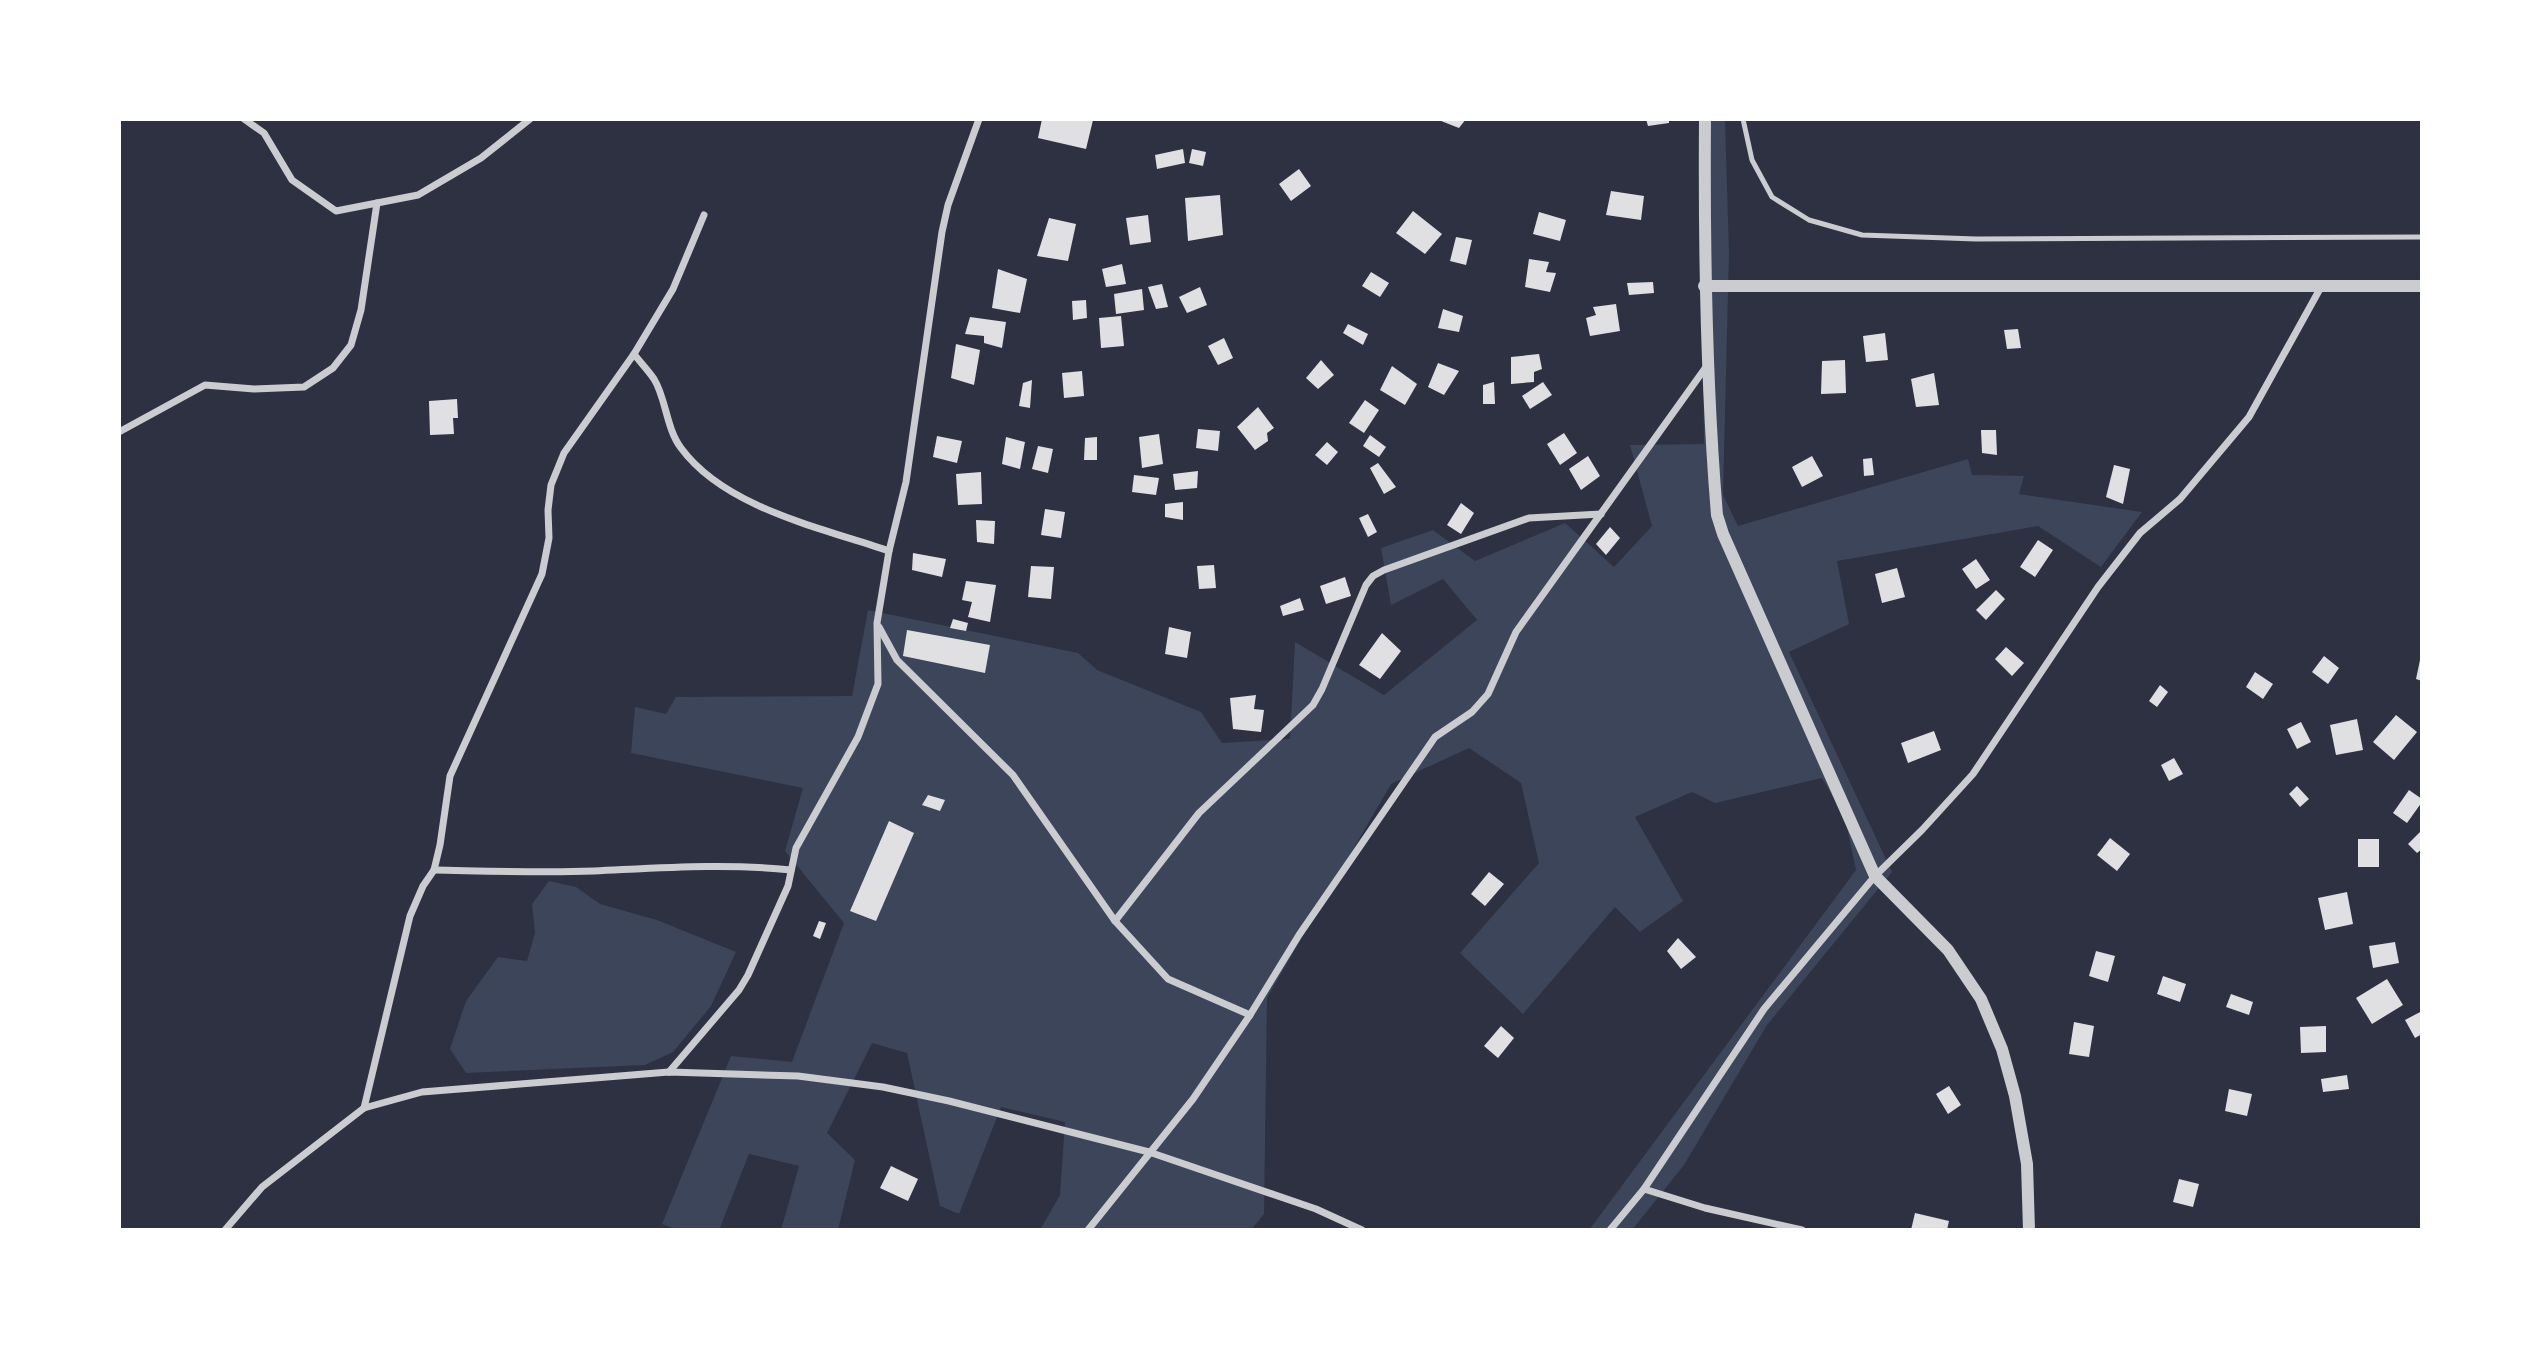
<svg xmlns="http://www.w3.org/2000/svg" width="2541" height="1349" viewBox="0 0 2541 1349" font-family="Mulish,sans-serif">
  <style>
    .green { fill: #3c4559 }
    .building { fill: #e0e0e3 }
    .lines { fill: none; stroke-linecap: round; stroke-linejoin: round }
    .service { stroke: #caccd0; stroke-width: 5 }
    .minor { stroke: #caccd0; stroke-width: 7 }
    .tertiary { stroke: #caccd0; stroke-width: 12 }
  </style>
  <rect width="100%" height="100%" fill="#2d3142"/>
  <g class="green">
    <path d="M 1701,119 L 1725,119 L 1729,253 L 1723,495 L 1738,526 L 1968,459 L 1972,475 L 2024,476 L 2019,494 L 2142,512 L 2101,567 L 2038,526 L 1837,561 L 1849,624 L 1789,652 L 1892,872 L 1767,1025 L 1684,1165 L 1632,1230 L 1589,1230 L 1856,870 L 1845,818 L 1822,778 L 1715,803 L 1692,792 L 1635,817 L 1683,901 L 1640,932 L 1615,907 L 1523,1014 L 1460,953 L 1539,863 L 1521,783 L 1469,748 L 1391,784 L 1267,998 L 1264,1214 L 1251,1230 L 1040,1230 L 1060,1195 L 1065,1122 L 1001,1107 L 959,1214 L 940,1206 L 907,1053 L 872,1043 L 827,1133 L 855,1160 L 838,1230 L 781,1230 L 799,1166 L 749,1154 L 719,1230 L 678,1230 L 662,1224 L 731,1056 L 792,1062 L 844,923 L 785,851 L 803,788 L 631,753 L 635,707 L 666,714 L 676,697 L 852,696 L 868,610 L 1078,653 L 1097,670 L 1201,712 L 1222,743 L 1290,739 L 1295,642 L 1384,695 L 1477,620 L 1443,579 L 1391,605 L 1381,548 L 1433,530 L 1475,561 L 1565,523 L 1614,567 L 1652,526 L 1630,445 L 1704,444 Z"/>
    <path d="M 549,881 L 576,887 L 600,904 L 657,920 L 736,952 L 711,1006 L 673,1052 L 645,1065 L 466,1073 L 450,1049 L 466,1001 L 498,957 L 527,961 L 535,933 L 532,904 Z"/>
  </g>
  <g class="building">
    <path d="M 1042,119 L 1093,120 L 1086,149 L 1038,138 Z"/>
    <path d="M 1436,119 L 1466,119 L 1459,128 Z"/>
    <path d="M 1646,119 L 1669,119 L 1669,123 L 1648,126 Z"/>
    <path d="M 1183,149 L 1185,163 L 1157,169 L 1155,155 Z"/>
    <path d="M 1192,149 L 1206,152 L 1203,166 L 1189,163 Z"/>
    <path d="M 1299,169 L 1311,186 L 1291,201 L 1279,184 Z"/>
    <path d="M 1611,191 L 1644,196 L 1641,220 L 1606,215 Z"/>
    <path d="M 1220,195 L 1223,235 L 1188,241 L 1185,198 Z"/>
    <path d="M 1413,211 L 1442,234 L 1425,254 L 1396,233 Z"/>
    <path d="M 1539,212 L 1566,220 L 1560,241 L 1533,234 Z"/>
    <path d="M 1148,215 L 1151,242 L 1130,245 L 1126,218 Z"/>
    <path d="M 1049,218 L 1076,224 L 1068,261 L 1037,256 Z"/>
    <path d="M 1456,237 L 1472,240 L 1466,265 L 1450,261 Z"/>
    <path d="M 1529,259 L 1549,262 L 1546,272 L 1556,273 L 1550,292 L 1525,287 Z"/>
    <path d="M 1122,264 L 1126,284 L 1106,287 L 1102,269 Z"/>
    <path d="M 998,269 L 1027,279 L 1020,313 L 992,308 Z"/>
    <path d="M 1371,272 L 1389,283 L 1380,297 L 1362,286 Z"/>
    <path d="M 1653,282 L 1654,293 L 1629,295 L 1627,283 Z"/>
    <path d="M 1162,284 L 1168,307 L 1156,309 L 1148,287 Z"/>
    <path d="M 1200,287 L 1207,305 L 1187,313 L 1179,297 Z"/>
    <path d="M 1142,289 L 1144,310 L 1116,314 L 1114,294 Z"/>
    <path d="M 1086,300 L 1087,318 L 1073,320 L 1072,301 Z"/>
    <path d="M 1616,304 L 1620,331 L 1590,336 L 1586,318 L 1596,315 L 1593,307 Z"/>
    <path d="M 1443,309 L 1463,316 L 1459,332 L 1438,328 Z"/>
    <path d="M 1121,316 L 1124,346 L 1101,348 L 1099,318 Z"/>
    <path d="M 970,317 L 1006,322 L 1002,348 L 984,343 L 984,336 L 965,334 Z"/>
    <path d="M 1348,324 L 1368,334 L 1363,345 L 1343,333 Z"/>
    <path d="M 2018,329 L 2021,348 L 2007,349 L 2004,330 Z"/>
    <path d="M 1885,333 L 1888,360 L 1866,362 L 1863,336 Z"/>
    <path d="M 1224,338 L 1233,358 L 1218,365 L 1208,346 Z"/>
    <path d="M 956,344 L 980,350 L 974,385 L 951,378 Z"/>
    <path d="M 1539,354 L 1542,369 L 1534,372 L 1534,382 L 1511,384 L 1511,357 Z"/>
    <path d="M 1321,360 L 1334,375 L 1318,389 L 1306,378 Z"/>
    <path d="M 1845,360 L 1846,393 L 1821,394 L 1822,361 Z"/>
    <path d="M 1438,363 L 1459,371 L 1444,395 L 1428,387 Z"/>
    <path d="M 1392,366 L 1417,384 L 1405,405 L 1380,390 Z"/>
    <path d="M 1082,371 L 1084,396 L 1064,398 L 1062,373 Z"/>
    <path d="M 1934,373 L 1939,405 L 1916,407 L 1911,379 Z"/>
    <path d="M 1032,380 L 1030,408 L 1019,406 L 1023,383 Z"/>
    <path d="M 1494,382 L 1495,404 L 1483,404 L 1483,385 Z"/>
    <path d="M 1543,382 L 1552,395 L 1530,409 L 1522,396 Z"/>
    <path d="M 457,399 L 458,418 L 453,418 L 454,434 L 430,435 L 429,401 Z"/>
    <path d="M 1365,400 L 1379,410 L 1364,433 L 1349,423 Z"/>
    <path d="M 1258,407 L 1274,428 L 1267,433 L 1268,441 L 1255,450 L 1237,427 Z"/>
    <path d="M 1198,429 L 1220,431 L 1218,451 L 1196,448 Z"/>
    <path d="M 1981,430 L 1996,430 L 1997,455 L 1982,453 Z"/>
    <path d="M 1564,433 L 1577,453 L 1560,465 L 1547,444 Z"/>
    <path d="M 1159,434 L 1163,464 L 1142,468 L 1139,437 Z"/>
    <path d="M 1370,435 L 1386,447 L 1379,457 L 1363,446 Z"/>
    <path d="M 937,436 L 962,441 L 957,463 L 933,457 Z"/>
    <path d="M 1006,437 L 1025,442 L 1020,469 L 1002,464 Z"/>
    <path d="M 1097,437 L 1097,460 L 1084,460 L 1085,438 Z"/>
    <path d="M 1327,442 L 1338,452 L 1327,465 L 1315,455 Z"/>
    <path d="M 1038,446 L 1053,449 L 1048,473 L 1032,469 Z"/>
    <path d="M 1588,456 L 1600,476 L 1581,490 L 1569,469 Z"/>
    <path d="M 1812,456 L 1823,476 L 1802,487 L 1792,467 Z"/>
    <path d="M 1872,458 L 1874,475 L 1864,476 L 1863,459 Z"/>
    <path d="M 1378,463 L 1396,487 L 1384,494 L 1370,468 Z"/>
    <path d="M 2114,465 L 2130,469 L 2123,504 L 2106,497 Z"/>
    <path d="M 1198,471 L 1197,488 L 1175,490 L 1173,474 Z"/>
    <path d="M 981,472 L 982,504 L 958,505 L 956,474 Z"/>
    <path d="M 1134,475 L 1159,478 L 1156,495 L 1132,492 Z"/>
    <path d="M 1183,502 L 1183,520 L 1165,517 L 1165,504 Z"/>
    <path d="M 1461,503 L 1474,513 L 1461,534 L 1447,525 Z"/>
    <path d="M 1045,509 L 1065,512 L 1061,538 L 1041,535 Z"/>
    <path d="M 1368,514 L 1377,532 L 1368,537 L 1359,518 Z"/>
    <path d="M 976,520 L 995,521 L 994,544 L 977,542 Z"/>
    <path d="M 1610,527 L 1620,538 L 1606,555 L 1596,544 Z"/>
    <path d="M 2038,540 L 2053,550 L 2035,577 L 2020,567 Z"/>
    <path d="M 913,553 L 946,559 L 942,577 L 912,570 Z"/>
    <path d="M 1976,559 L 1990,580 L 1976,589 L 1962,569 Z"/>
    <path d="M 1214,565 L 1216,588 L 1199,589 L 1197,566 Z"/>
    <path d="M 1031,566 L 1054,567 L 1051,599 L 1028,597 Z"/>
    <path d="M 1897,568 L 1905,597 L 1882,603 L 1875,574 Z"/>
    <path d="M 1345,577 L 1351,596 L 1326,604 L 1320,586 Z"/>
    <path d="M 966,581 L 996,585 L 990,622 L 968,617 L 972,602 L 962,600 Z"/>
    <path d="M 1996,590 L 2005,599 L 1986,620 L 1976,610 Z"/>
    <path d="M 1300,598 L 1304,610 L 1283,616 L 1280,606 Z"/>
    <path d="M 953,619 L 968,623 L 966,631 L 950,628 Z"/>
    <path d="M 1169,627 L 1191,632 L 1187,658 L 1165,654 Z"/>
    <path d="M 907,630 L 990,645 L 985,673 L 903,656 Z"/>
    <path d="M 1382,633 L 1401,651 L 1380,679 L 1359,665 Z"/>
    <path d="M 2006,647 L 2024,663 L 2012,676 L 1995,659 Z"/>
    <path d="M 2324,656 L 2339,668 L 2328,684 L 2312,672 Z"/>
    <path d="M 2420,660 L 2422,661 L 2422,681 L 2416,679 Z"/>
    <path d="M 2255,672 L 2273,684 L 2263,699 L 2246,687 Z"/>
    <path d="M 2160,685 L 2168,692 L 2157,707 L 2149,701 Z"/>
    <path d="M 1256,695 L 1254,709 L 1264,710 L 1261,732 L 1233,729 L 1230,698 Z"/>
    <path d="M 2396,715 L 2417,732 L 2394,760 L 2373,742 Z"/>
    <path d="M 2357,719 L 2363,750 L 2336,755 L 2330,725 Z"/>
    <path d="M 2301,722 L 2311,742 L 2297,749 L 2287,729 Z"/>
    <path d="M 1934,731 L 1941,750 L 1908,763 L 1901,743 Z"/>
    <path d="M 2174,758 L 2183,774 L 2169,781 L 2161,765 Z"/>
    <path d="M 2297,786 L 2309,799 L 2300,807 L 2289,794 Z"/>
    <path d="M 2409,790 L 2422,799 L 2422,802 L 2407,823 L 2393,813 Z"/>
    <path d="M 928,795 L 945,800 L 940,811 L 922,805 Z"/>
    <path d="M 889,821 L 914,833 L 876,921 L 850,911 Z"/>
    <path d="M 2422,830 L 2422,849 L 2417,853 L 2408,844 Z"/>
    <path d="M 2110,838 L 2130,854 L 2117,871 L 2097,855 Z"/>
    <rect x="2358" y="839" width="21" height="28"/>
    <path d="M 1489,872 L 1504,884 L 1485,906 L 1471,894 Z"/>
    <path d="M 2347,892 L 2353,924 L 2325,930 L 2318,898 Z"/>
    <path d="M 819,921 L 826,923 L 820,939 L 813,936 Z"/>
    <path d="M 1678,938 L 1696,957 L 1681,969 L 1667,951 Z"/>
    <path d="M 2395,942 L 2399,963 L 2373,968 L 2369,946 Z"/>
    <path d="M 2096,951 L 2115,956 L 2108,982 L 2089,976 Z"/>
    <path d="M 2163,976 L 2186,984 L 2180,1002 L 2157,994 Z"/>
    <path d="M 2387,979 L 2403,1005 L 2372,1024 L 2356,998 Z"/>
    <path d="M 2231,994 L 2253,1002 L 2249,1015 L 2226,1007 Z"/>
    <path d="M 2422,1011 L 2422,1034 L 2415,1038 L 2405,1020 Z"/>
    <path d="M 2074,1022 L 2094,1026 L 2089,1057 L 2069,1054 Z"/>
    <path d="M 1501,1026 L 1514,1038 L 1498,1058 L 1484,1046 Z"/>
    <path d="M 2326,1026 L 2326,1052 L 2301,1053 L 2300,1027 Z"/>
    <path d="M 2347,1075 L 2349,1089 L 2323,1092 L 2321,1079 Z"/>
    <path d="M 1949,1086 L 1961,1105 L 1948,1114 L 1936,1094 Z"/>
    <path d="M 2229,1089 L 2252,1094 L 2247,1116 L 2225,1111 Z"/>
    <path d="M 891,1166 L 918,1179 L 908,1201 L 880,1188 Z"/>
    <path d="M 2179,1179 L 2199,1184 L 2193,1207 L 2173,1202 Z"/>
    <path d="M 1915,1213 L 1949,1221 L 1947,1230 L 1911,1230 Z"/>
  </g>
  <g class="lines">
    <path class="service" d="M 1743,119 L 1752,160 L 1772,197 L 1809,220 L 1862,235 L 1976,239 L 2422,237"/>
    <g class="minor">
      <path d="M 244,119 L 264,133 L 292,180 L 336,211 L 418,195 L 481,158 L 530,119"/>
      <path d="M 634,354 C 640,362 648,370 654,379 C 666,398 666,428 681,448 C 725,508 822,528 889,551"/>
      <path d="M 119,432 L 205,385 L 254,389 L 304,387 L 333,368 L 351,345 L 361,310 L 377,203"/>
      <path d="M 879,627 L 897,660 L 1013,775 L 1115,921 L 1168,979 L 1250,1015"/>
      <path d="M 434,870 C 487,871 541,873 594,871 C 660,868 725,863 791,870"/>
      <path d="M 1115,921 L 1199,813 L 1313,705 L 1322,689 L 1366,585 L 1373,576 L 1384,570 L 1529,518 L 1601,514"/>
      <path d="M 669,1072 L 739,990 L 748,975 L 788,886 L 796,848 L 858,737 L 878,684 L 877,623 L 889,551 L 906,482 L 942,232 L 948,205 L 979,119"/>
      <path d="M 364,1108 L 410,916 L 423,886 L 434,870 L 440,845 L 450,776 L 542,574 L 549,538 L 548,510 L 551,485 L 564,453 L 634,354 L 673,289 L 704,215"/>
      <path d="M 1644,1189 L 1705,1208 L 1802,1230"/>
      <path d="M 225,1230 L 262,1187 L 364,1108 L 422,1092 L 669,1072 L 798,1076 L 883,1087 L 949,1101 L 1149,1152 L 1316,1209 L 1362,1230"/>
      <path d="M 1088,1230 L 1193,1099 L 1250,1015 L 1299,935 L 1435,737 L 1472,712 L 1488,694 L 1516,632 L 1706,367"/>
      <path d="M 1610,1230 L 1644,1189 L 1764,1009 L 1875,876 L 1922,830 L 1973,774 L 2098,587 L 2140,533 L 2180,499 L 2249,417 L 2321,287"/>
    </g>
    <g class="tertiary">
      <path d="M 1705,119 C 1704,252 1706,383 1717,515 L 1723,534 L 1875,876 L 1948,950 L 1981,999 L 2002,1049 L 2015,1096 L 2027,1164 L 2029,1230"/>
      <path d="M 1704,286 L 2422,286"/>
    </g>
  </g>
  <rect width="2541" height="1349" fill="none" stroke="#ffffff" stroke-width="242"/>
</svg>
